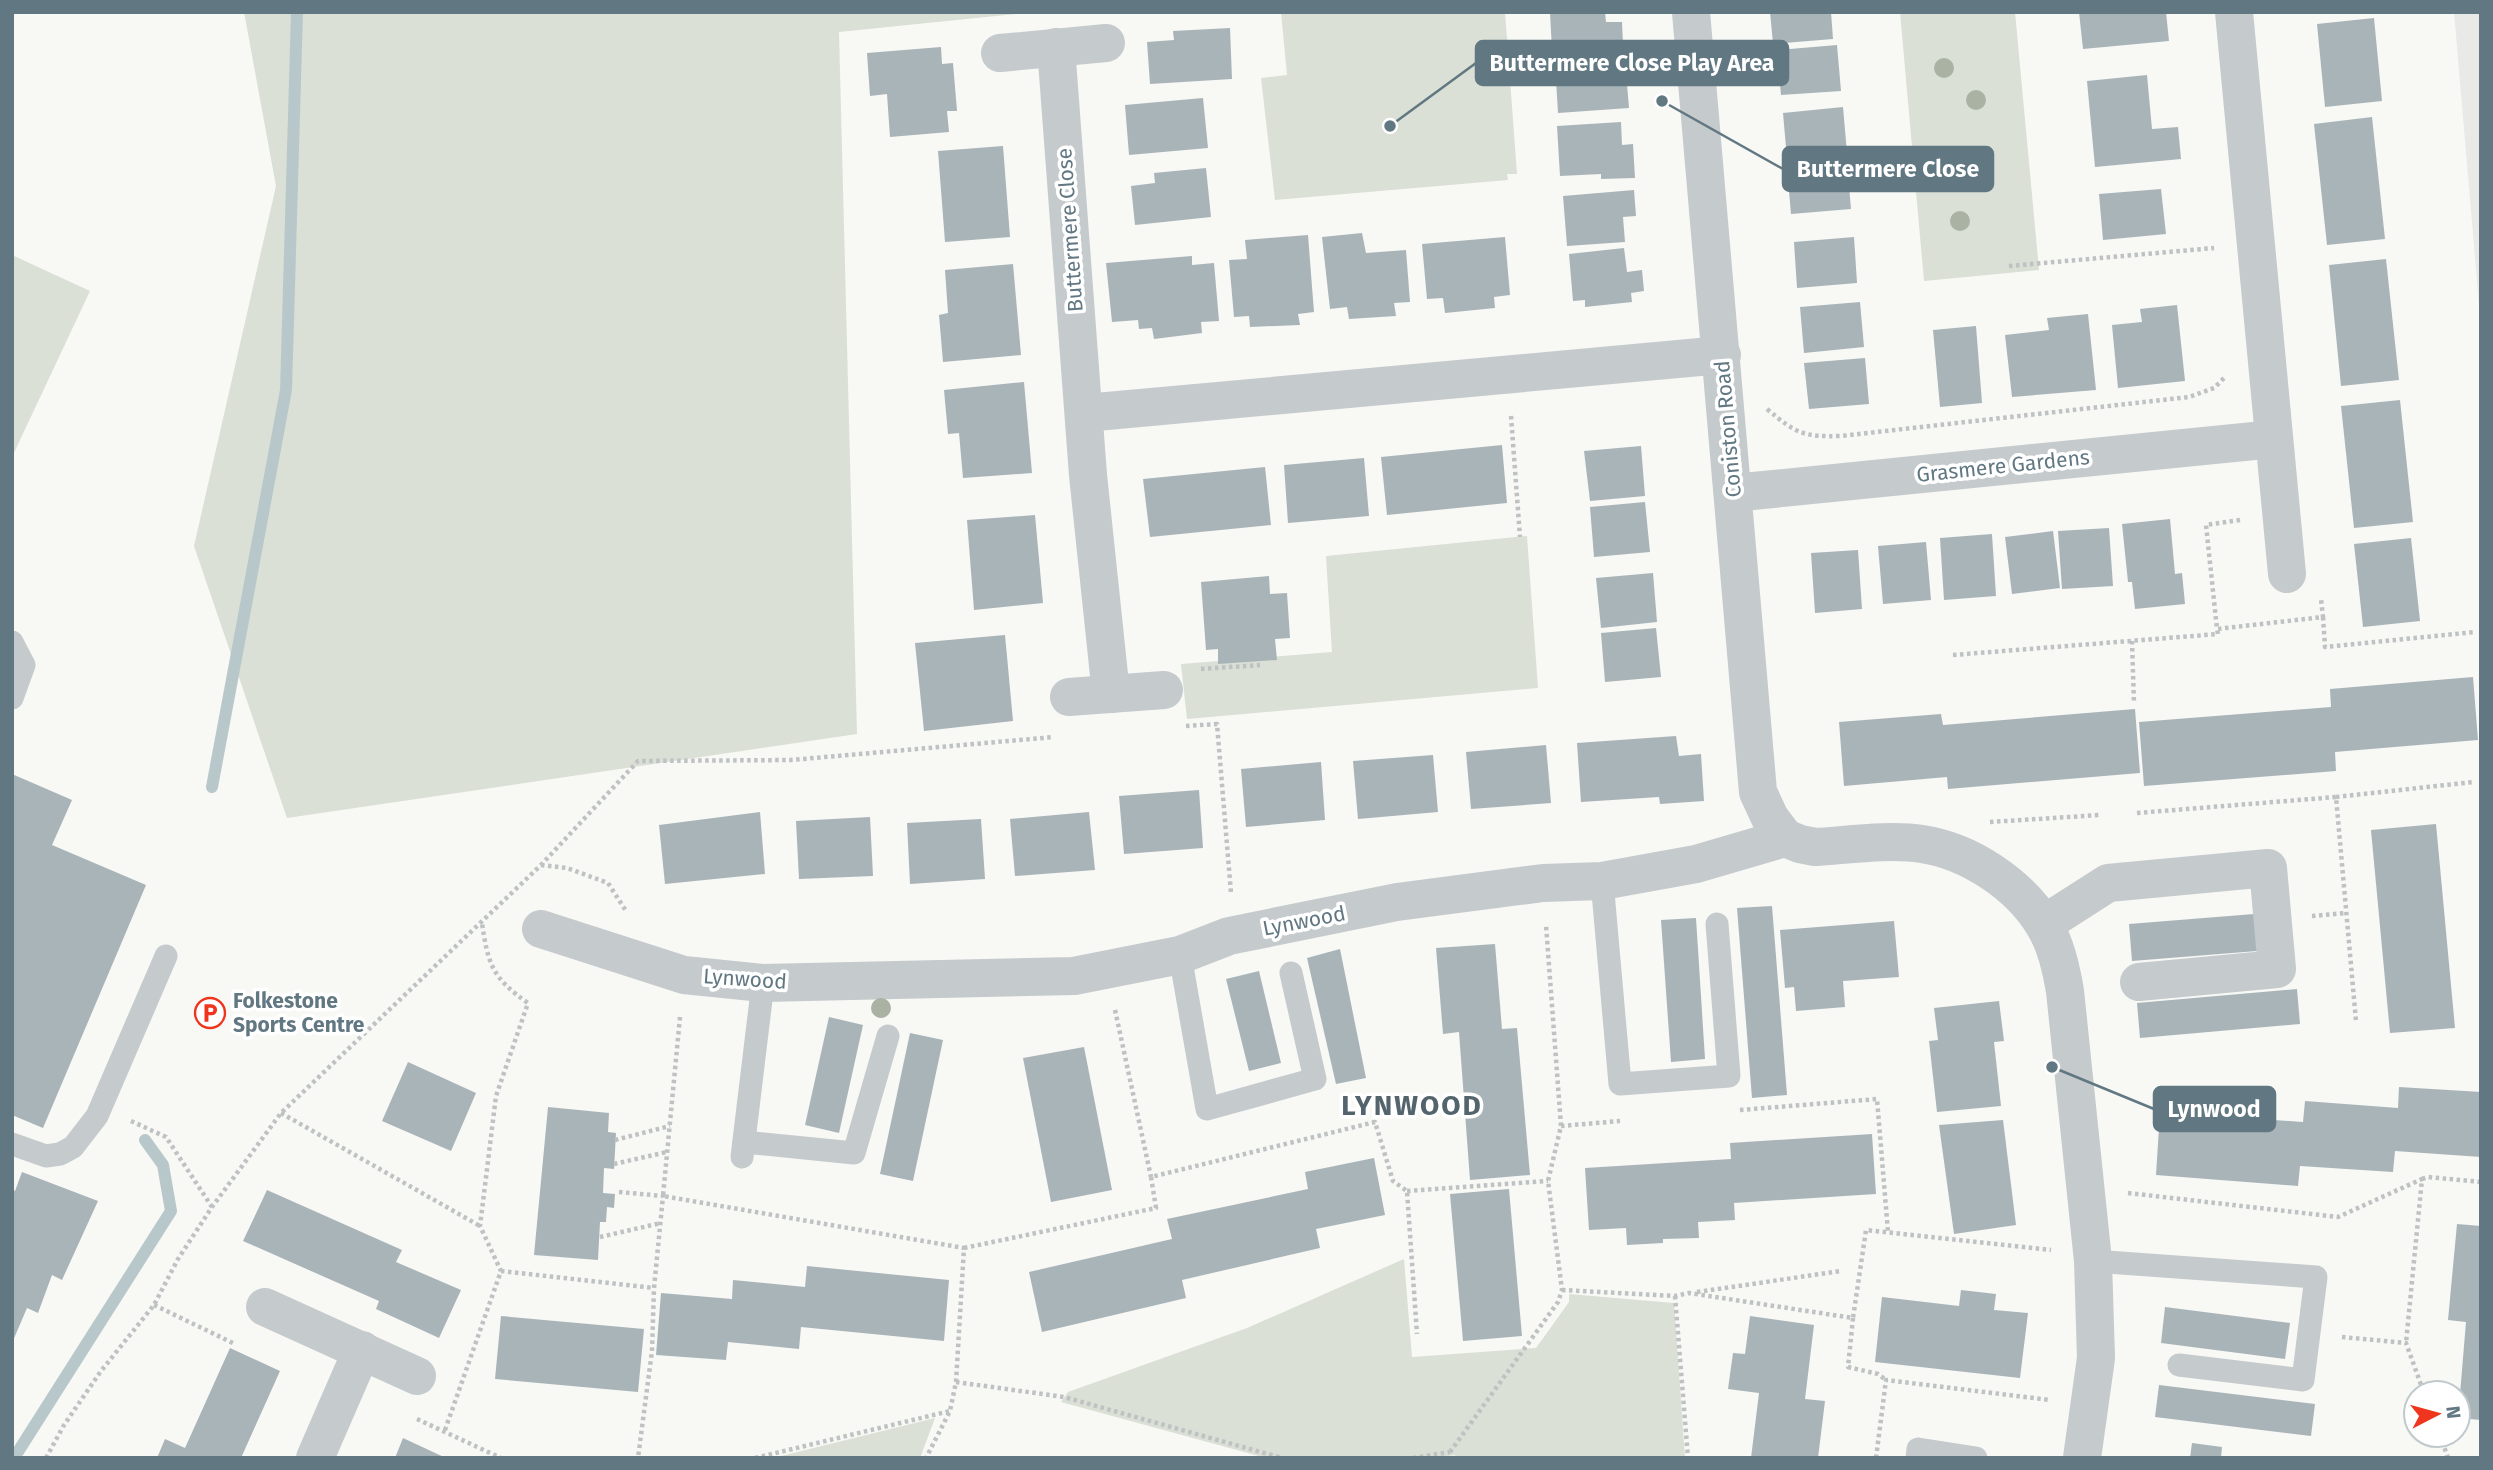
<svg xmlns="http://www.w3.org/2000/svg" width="2493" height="1470" viewBox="0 0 2493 1470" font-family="'Fira Sans',sans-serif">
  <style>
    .built { fill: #e9e9e8 }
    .green { fill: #dae0d5 }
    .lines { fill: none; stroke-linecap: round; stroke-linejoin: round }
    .stream { stroke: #b8c8ca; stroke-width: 12 }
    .building { fill: #a9b4b9 }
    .path { stroke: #bec2c3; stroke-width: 4.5; stroke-dasharray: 3.5 3.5; stroke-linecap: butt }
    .service { stroke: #c5cacd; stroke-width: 23 }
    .minor { stroke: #c5cacd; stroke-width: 38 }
    .tree { fill: #a9b2a3 }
    .labels { text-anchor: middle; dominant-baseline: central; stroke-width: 7; stroke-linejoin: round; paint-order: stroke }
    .street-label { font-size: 21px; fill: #617782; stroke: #fff }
    .poi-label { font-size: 21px; font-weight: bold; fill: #617782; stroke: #fff; text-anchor: start }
    .district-label { font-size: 28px; font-weight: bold; letter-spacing: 2px; fill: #53646c; stroke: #fff }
    .leader { fill: none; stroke: #617782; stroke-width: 2.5 }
    .callout-dot { fill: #617782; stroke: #fff; stroke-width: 2.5 }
    .callout { fill: #617782; stroke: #617782; stroke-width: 2.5 }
    .callout-label { font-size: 23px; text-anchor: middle; font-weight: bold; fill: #fff }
  </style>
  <rect width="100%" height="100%" fill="#f8f8f5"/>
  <path class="built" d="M 2454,12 L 2481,12 L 2481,328 Z"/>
  <g class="green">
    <path d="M 244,12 L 1035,12 L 839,32 L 857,734 L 287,818 L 194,546 L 276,186 Z"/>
    <path d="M 1281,12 L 1505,12 L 1517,174 L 1507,174 L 1508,180 L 1275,200 L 1261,78 L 1287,75 Z"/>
    <path d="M 1900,12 L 2015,12 L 2039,270 L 1924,281 Z"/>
    <path d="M 12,255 L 90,291 L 12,457 Z"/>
    <path d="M 1527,536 L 1538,688 L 1187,719 L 1181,664 L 1332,652 L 1326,556 Z"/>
    <path d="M 1404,1259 L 1412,1357 L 1536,1348 L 1569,1302 L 1569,1294 L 1674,1303 L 1685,1458 L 1456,1458 L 1455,1455 L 1434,1458 L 1266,1458 L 1061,1402 L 1068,1392 L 1247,1328 Z"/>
    <path d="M 935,1418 L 920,1458 L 773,1458 Z"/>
  </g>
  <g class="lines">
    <g class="stream">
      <path d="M 212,787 L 286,390 L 297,12"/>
      <path d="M 14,1458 L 171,1211 L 163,1165 L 145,1140"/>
    </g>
  </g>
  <g class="building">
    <path d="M 1550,12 L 1605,12 L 1606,22 L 1622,22 L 1623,44 L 1609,45 L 1609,47 L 1552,51 Z"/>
    <path d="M 1770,12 L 1831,12 L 1833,39 L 1773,44 Z"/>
    <path d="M 2079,12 L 2166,12 L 2169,41 L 2083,49 Z"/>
    <path d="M 2374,18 L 2382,101 L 2325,107 L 2317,24 Z"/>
    <path d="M 1230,28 L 1232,79 L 1150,84 L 1147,42 L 1174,40 L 1173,31 Z"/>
    <path d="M 1837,45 L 1841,91 L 1781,95 L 1777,50 Z"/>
    <path d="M 941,47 L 942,64 L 953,63 L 957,111 L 947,111 L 949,132 L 890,137 L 887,94 L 870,96 L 867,53 Z"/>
    <path d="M 1610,58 L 1611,85 L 1627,84 L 1629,108 L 1558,113 L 1555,63 Z"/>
    <path d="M 2147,75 L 2152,129 L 2178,127 L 2181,159 L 2095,167 L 2087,81 Z"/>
    <path d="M 1203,98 L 1208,148 L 1129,155 L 1125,105 Z"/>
    <path d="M 1843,107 L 1847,153 L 1787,159 L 1783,113 Z"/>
    <path d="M 2372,117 L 2385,239 L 2327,245 L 2314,124 Z"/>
    <path d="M 1621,122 L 1622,145 L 1633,144 L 1635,178 L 1601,179 L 1601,174 L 1560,176 L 1557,126 Z"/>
    <path d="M 1003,146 L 1010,237 L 945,242 L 938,151 Z"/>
    <path d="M 1847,163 L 1851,209 L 1791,214 L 1787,168 Z"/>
    <path d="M 1206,168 L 1211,217 L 1135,225 L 1131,186 L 1155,183 L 1154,173 Z"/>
    <path d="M 2161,189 L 2166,234 L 2103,240 L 2099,194 Z"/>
    <path d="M 1634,190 L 1636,216 L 1623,217 L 1625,242 L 1567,246 L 1563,196 Z"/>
    <path d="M 1362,233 L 1366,253 L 1406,250 L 1410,302 L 1394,303 L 1396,316 L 1349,319 L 1347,307 L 1330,309 L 1322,237 Z"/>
    <path d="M 1308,235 L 1314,312 L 1298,314 L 1300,325 L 1250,327 L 1249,316 L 1234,317 L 1229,260 L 1247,259 L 1245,240 Z"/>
    <path d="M 1505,237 L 1510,295 L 1494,297 L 1495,308 L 1445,313 L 1443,298 L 1427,299 L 1422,244 Z"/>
    <path d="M 1854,237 L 1857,283 L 1797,288 L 1794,242 Z"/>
    <path d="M 1624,248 L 1627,272 L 1642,270 L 1644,291 L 1631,293 L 1632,302 L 1585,307 L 1585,300 L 1573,301 L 1569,254 Z"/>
    <path d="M 1192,256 L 1192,265 L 1214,263 L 1219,321 L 1201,322 L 1202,333 L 1154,339 L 1152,328 L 1139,329 L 1138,320 L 1112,322 L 1106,263 Z"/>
    <path d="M 2386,259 L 2399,380 L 2341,386 L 2329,265 Z"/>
    <path d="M 1013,264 L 1021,355 L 943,362 L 939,315 L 948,313 L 945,270 Z"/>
    <path d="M 1860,302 L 1864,347 L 1804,353 L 1800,307 Z"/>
    <path d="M 2177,305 L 2185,381 L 2118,388 L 2112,325 L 2142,322 L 2140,309 Z"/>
    <path d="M 2088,314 L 2096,390 L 2012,397 L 2005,335 L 2049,330 L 2047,318 Z"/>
    <path d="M 1976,326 L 1982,403 L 1940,407 L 1933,330 Z"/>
    <path d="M 1865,358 L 1869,404 L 1809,409 L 1804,363 Z"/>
    <path d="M 1024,382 L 1032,473 L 963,478 L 959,433 L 948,434 L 944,390 Z"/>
    <path d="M 2400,400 L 2413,522 L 2354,528 L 2341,406 Z"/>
    <path d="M 1502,445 L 1507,503 L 1387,515 L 1381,457 Z"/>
    <path d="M 1641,446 L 1645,496 L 1590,501 L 1584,451 Z"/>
    <path d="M 1364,458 L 1369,516 L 1288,523 L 1284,465 Z"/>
    <path d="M 1265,467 L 1271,525 L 1150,537 L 1143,479 Z"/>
    <path d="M 1645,502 L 1650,552 L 1594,557 L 1590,507 Z"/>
    <path d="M 1035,515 L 1043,603 L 974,610 L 967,520 Z"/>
    <path d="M 2170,519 L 2175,574 L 2182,573 L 2185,604 L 2135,609 L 2132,582 L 2128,582 L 2122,524 Z"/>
    <path d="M 2109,528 L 2113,586 L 2062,589 L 2058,531 Z"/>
    <path d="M 2053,531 L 2060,588 L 2012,594 L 2005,537 Z"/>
    <path d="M 1992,534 L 1996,596 L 1944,600 L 1940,538 Z"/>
    <path d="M 2411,538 L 2420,621 L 2363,627 L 2354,544 Z"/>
    <path d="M 1926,542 L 1931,600 L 1883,604 L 1878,546 Z"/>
    <path d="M 1858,550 L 1862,609 L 1815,613 L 1811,553 Z"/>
    <path d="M 1653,573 L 1657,622 L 1601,628 L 1596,578 Z"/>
    <path d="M 1269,576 L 1270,594 L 1287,593 L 1290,638 L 1275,639 L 1277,660 L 1218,664 L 1218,649 L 1206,650 L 1201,582 Z"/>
    <path d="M 1656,628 L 1661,677 L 1605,682 L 1601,633 Z"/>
    <path d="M 1005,635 L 1013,721 L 924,731 L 915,643 Z"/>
    <path d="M 2473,677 L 2478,740 L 2335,752 L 2336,771 L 2144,786 L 2139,722 L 2331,707 L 2330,689 Z"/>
    <path d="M 2135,709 L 2140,773 L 1948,789 L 1947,777 L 1844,786 L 1839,722 L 1941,714 L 1943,725 Z"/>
    <path d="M 1676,736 L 1679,756 L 1701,754 L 1704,801 L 1660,804 L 1659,797 L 1581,802 L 1577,743 Z"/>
    <path d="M 1546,745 L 1551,803 L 1471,809 L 1466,752 Z"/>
    <path d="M 1433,755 L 1438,812 L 1358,819 L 1353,761 Z"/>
    <path d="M 1321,762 L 1325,820 L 1246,827 L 1241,769 Z"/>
    <path d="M 12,774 L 72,800 L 52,845 L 146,885 L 43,1128 L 12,1115 Z"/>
    <path d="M 1199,790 L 1203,848 L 1124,854 L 1119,796 Z"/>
    <path d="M 760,812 L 765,874 L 665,884 L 659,825 Z"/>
    <path d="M 1089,812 L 1095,870 L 1015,876 L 1010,819 Z"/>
    <path d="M 870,817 L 873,876 L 799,879 L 796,821 Z"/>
    <path d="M 981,819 L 985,879 L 910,884 L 907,823 Z"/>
    <path d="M 2436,824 L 2455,1028 L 2390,1033 L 2371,830 Z"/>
    <path d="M 1772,906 L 1787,1095 L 1752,1098 L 1737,908 Z"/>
    <path d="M 2254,914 L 2257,951 L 2132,961 L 2129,924 Z"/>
    <path d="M 1696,918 L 1705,1059 L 1671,1062 L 1661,920 Z"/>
    <path d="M 1894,921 L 1899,977 L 1843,981 L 1845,1007 L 1796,1011 L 1794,987 L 1785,988 L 1780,930 Z"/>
    <path d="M 1495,944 L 1502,1029 L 1517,1028 L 1530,1175 L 1470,1180 L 1459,1032 L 1443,1034 L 1436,948 Z"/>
    <path d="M 1340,949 L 1366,1078 L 1336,1084 L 1307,958 Z"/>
    <path d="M 1259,971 L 1281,1063 L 1249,1071 L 1226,979 Z"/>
    <path d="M 2297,989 L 2300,1024 L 2140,1038 L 2137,1003 Z"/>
    <path d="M 1999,1001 L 2004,1041 L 1994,1042 L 2001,1106 L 1937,1112 L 1929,1041 L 1938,1040 L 1934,1008 Z"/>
    <path d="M 829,1017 L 863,1025 L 839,1133 L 805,1125 Z"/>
    <path d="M 910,1033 L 943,1040 L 913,1181 L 880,1174 Z"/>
    <path d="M 1084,1047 L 1112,1190 L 1051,1202 L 1023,1058 Z"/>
    <path d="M 408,1062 L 476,1093 L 451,1151 L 382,1121 Z"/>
    <path d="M 2399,1087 L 2481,1092 L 2481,1157 L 2395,1151 L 2393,1172 L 2300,1166 L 2298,1186 L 2156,1175 L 2160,1112 L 2303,1122 L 2305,1101 L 2398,1108 Z"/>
    <path d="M 548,1107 L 609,1113 L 608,1132 L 616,1133 L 614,1169 L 604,1168 L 603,1193 L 615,1194 L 614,1208 L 607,1207 L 606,1222 L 600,1222 L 598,1260 L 534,1255 Z"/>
    <path d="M 2003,1120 L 2016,1225 L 1954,1234 L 1939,1125 Z"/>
    <path d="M 1872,1134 L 1876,1194 L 1734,1203 L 1735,1220 L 1698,1222 L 1699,1238 L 1663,1239 L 1663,1243 L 1627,1245 L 1626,1228 L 1589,1230 L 1585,1168 L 1731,1159 L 1730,1143 Z"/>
    <path d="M 1374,1158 L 1385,1215 L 1316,1229 L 1320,1248 L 1182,1280 L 1186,1298 L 1042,1332 L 1029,1272 L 1172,1239 L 1167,1219 L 1308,1189 L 1305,1172 Z"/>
    <path d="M 22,1172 L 98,1201 L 62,1280 L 52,1275 L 38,1313 L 27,1308 L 12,1343 L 12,1189 L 15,1191 Z"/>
    <path d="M 1509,1189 L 1522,1336 L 1463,1341 L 1450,1194 Z"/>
    <path d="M 267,1190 L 402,1250 L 396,1262 L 461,1290 L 439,1338 L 376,1309 L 379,1301 L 243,1241 Z"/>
    <path d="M 2457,1224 L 2481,1226 L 2481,1420 L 2458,1418 L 2466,1322 L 2448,1320 Z"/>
    <path d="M 807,1266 L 949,1280 L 944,1341 L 801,1327 L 799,1349 L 728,1342 L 726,1360 L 656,1355 L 661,1293 L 732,1299 L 733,1280 L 805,1287 Z"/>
    <path d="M 1961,1290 L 1996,1294 L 1994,1310 L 2028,1313 L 2020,1378 L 1875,1362 L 1882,1297 L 1959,1306 Z"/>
    <path d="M 2165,1307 L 2290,1323 L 2285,1359 L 2161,1343 Z"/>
    <path d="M 501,1316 L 644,1329 L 638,1392 L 495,1379 Z"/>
    <path d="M 1750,1316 L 1814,1325 L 1805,1399 L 1825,1401 L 1818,1458 L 1751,1458 L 1759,1393 L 1728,1389 L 1733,1353 L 1745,1354 Z"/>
    <path d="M 230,1348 L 280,1371 L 241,1458 L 157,1458 L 165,1439 L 185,1448 Z"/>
    <path d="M 2159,1385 L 2315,1404 L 2311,1436 L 2155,1417 Z"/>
    <path d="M 403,1438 L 446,1458 L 395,1458 Z"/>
    <path d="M 2192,1443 L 2222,1447 L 2221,1458 L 2190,1458 Z"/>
  </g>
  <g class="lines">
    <g class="path">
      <path d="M 2009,266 L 2214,248"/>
      <path d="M 1767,409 C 1797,434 1803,437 1841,436 L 2189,397 L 2214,388 L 2225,377"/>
      <path d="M 1511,416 L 1520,537"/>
      <path d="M 2240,520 L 2206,525 L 2217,629 L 2323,617 L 2321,599"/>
      <path d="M 2323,617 L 2325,647 L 2475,632"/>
      <path d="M 2132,641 L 2134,703"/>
      <path d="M 1953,655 L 2218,634 L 2217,629"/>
      <path d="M 1201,669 L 1260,665"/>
      <path d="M 1186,726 L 1217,724 L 1231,893"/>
      <path d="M 2336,797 L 2473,782"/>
      <path d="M 2137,813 L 2336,797 L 2356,1021"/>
      <path d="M 1990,822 L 2100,815"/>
      <path d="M 541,865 L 567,868 L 608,883 L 626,911"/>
      <path d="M 2312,916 L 2346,913"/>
      <path d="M 1115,1010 L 1151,1177"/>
      <path d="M 680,1017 L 663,1196 L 964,1248 L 956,1382 L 950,1411 L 926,1458"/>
      <path d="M 1740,1110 L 1877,1099 L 1888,1232"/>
      <path d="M 281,1113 L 480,1226"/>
      <path d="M 131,1121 L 166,1137 L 212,1207"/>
      <path d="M 1561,1126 L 1620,1121"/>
      <path d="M 615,1140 L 670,1126"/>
      <path d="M 614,1164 L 667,1152"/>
      <path d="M 2422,1179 L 2428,1177 L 2481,1182"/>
      <path d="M 1407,1191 L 1548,1181"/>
      <path d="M 619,1192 L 663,1196 L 654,1288 L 652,1351 L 638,1458"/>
      <path d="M 2128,1193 L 2338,1217 L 2422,1179 L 2406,1343"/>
      <path d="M 600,1237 L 661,1223"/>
      <path d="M 964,1248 L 1156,1208 L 1151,1177 L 1375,1122 L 1393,1181 L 1407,1191 L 1417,1334"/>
      <path d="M 501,1271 L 654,1288"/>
      <path d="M 1562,1290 L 1675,1296 L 1689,1293 L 1853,1318 L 1866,1230 L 2051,1250"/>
      <path d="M 1697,1292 L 1841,1271"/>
      <path d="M 1675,1296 L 1688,1458"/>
      <path d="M 154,1305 L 235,1344"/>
      <path d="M 1853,1318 L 1848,1367 L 1878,1374 L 1886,1380"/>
      <path d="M 2342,1337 L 2406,1343 L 2424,1393"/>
      <path d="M 956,1382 L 1064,1397 L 1282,1458"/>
      <path d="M 417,1419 L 501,1458"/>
      <path d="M 445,1430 L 501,1271 L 480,1226 L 496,1096 L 528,1003 C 492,978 488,964 482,923"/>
      <path d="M 2440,1435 L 2448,1458"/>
      <path d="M 1450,1452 L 1558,1302 L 1562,1290 L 1548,1181 L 1561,1126 L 1546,925"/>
      <path d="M 46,1458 L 64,1425 L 101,1371 L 154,1305 L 178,1259 L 212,1207 L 281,1113 L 541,865 L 638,761 L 791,760 L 1054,737"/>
      <path d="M 755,1458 L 950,1411"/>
      <path d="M 1413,1458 L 1450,1452 L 1450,1458"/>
      <path d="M 1876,1458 L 1886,1380 L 2050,1400"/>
    </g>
    <g class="service">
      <path d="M 12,642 L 24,665 L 12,698"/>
      <path d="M 1602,881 L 1620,1084 L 1729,1076 L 1717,924"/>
      <path d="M 1180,955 L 1207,1109 L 1315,1079 L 1291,973"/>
      <path d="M 744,1142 L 854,1153 L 888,1036"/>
      <path d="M 12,1144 L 46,1156 L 60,1154 L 73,1147 L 97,1116 L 166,956"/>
      <path d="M 742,1157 L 763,983"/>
      <path d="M 2093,1261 L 2316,1277 L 2303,1380 L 2179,1365"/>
      <path d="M 1917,1458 L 1918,1449 L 1976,1458"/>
    </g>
    <g class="minor">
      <path d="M 1691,12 L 1758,792 L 1770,818 L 1785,838"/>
      <path d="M 2234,12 L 2287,574"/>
      <path d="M 1056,47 L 1088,475 L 1111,694"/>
      <path d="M 1000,53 L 1106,43"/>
      <path d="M 1085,413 L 1722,355"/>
      <path d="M 1733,493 L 2274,439"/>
      <path d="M 1069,697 L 1164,690"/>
      <path d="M 2044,924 L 2108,883 L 2268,868 L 2277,969 L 2139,982"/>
      <path d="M 541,929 L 684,975 L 763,983 L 1074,976 L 1180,955 L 1229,936 L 1397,902 L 1543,883 L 1602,881 L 1696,864 L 1785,838 L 1800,844 L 1815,847 C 1848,845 1890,839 1922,844 C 1969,851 2019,884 2044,925 C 2056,945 2061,968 2065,991 L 2093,1261 L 2096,1358 L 2082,1458"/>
      <path d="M 265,1307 L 417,1376"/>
      <path d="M 315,1458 L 362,1350"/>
    </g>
  </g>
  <g class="tree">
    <circle cx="1944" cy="68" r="10"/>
    <circle cx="1976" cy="100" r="10"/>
    <circle cx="1960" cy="221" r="10"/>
    <circle cx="881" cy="1008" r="10"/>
  </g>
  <defs>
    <g id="parking-ring" transform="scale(1.575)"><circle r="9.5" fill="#fff" stroke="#ef351e" stroke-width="1.5"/><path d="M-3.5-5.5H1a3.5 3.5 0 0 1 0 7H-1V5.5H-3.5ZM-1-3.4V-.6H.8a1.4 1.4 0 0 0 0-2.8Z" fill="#ef351e"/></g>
  </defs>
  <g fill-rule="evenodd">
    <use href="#parking-ring" x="210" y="1013"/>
  </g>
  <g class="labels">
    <g class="street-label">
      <text transform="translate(1070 230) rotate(-94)">Buttermere Close</text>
      <text transform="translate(1728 429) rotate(-95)">Coniston Road</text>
      <text transform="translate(2003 466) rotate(-6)">Grasmere Gardens</text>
      <text transform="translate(1304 921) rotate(-11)">Lynwood</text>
      <text transform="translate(745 979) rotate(4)">Lynwood</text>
    </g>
    <g class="poi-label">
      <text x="233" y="1001">Folkestone<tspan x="233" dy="24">Sports Centre</tspan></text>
    </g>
    <g class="district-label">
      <text x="1412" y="1105">LYNWOOD</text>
    </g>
  </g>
  <path class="leader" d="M1390 126L1476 63M1662 101L1783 169M2052 1067L2154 1109"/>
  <g class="callout-dot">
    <circle cx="1390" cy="126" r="7"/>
    <circle cx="1662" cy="101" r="7"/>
    <circle cx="2052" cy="1067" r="7"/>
  </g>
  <g class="callout">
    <rect x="1476" y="41" width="312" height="44" rx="7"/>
    <rect x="1783" y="147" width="210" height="44" rx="7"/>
    <rect x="2154" y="1087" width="121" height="44" rx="7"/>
  </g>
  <g class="callout-label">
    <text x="1632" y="71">Buttermere Close Play Area</text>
    <text x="1888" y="177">Buttermere Close</text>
    <text x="2214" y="1117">Lynwood</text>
  </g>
  <rect width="2493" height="1470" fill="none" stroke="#617782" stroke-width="28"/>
  <g transform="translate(2437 1414) rotate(84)"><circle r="33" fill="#ffffff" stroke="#c0c9cd" stroke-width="2"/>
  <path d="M0-5L12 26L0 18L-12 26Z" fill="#ef351e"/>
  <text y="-10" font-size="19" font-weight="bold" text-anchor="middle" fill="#617782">N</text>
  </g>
</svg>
